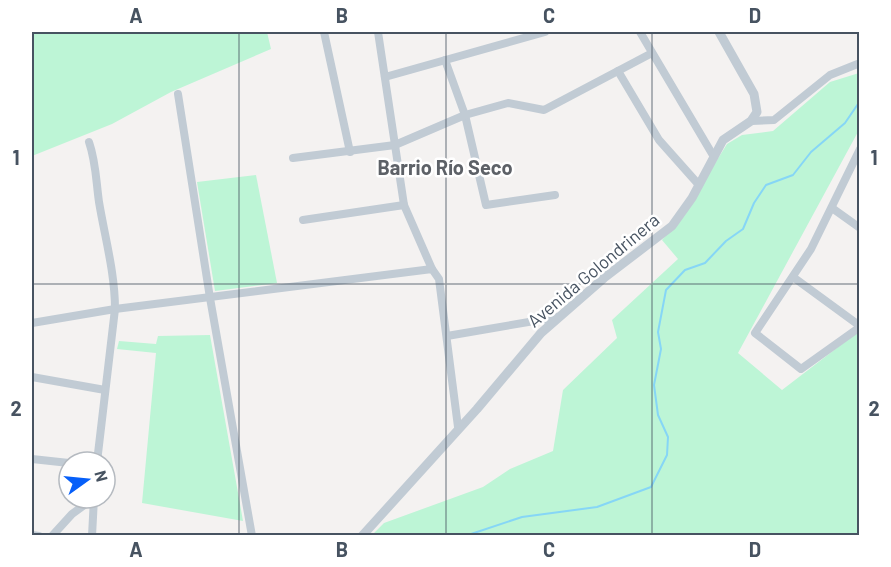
<svg xmlns="http://www.w3.org/2000/svg" width="891" height="567" viewBox="0 0 891 567" font-family="Barlow,sans-serif">
  <style>
    .green { fill: #bdf5d6 }
    .lines { fill: none; stroke-linecap: round; stroke-linejoin: round }
    .stream { stroke: #86d6f6; stroke-width: 2 }
    .minor { stroke: #c1cbd4; stroke-width: 8 }
    .tertiary { stroke: #c1cbd4; stroke-width: 9 }
    .grid { fill: none; stroke: #475361; stroke-width: 1.5; stroke-opacity: 0.55 }
    .labels { text-anchor: middle; dominant-baseline: central; stroke-width: 5; stroke-linejoin: round; paint-order: stroke }
    .street-label { font-size: 18px; fill: #475361; stroke: #fff }
    .neighbourhood-label { font-size: 20px; font-weight: bold; fill: #5d6167; stroke: #fff }
    .neatline { fill: none; stroke: #475361; stroke-width: 2 }
    .grid-label { font-size: 20px; text-anchor: middle; font-weight: bold; fill: #475361 }
  </style>
  <rect width="100%" height="100%" fill="#f4f2f1"/>
  <g class="green">
    <path d="M 32,32 L 267,32 L 271,49 L 171,92 L 112,124 L 32,156 Z"/>
    <path d="M 859,73 L 859,130 L 738,353 L 782,390 L 859,331 L 859,535 L 371,536 L 384,523 L 483,487 L 510,469 L 553,451 L 563,390 L 617,338 L 612,320 L 678,259 L 662,240 L 681,218 L 727,144 L 742,135 L 773,131 L 830,82 Z"/>
    <path d="M 256,175 L 277,283 L 215,291 L 197,182 Z"/>
    <path d="M 210,335 L 243,521 L 142,503 L 156,353 L 117,349 L 119,341 L 156,344 L 158,336 Z"/>
  </g>
  <g class="lines">
    <path class="stream" d="M 465,536 L 522,517 L 597,507 L 651,487 L 667,455 L 668,437 L 658,415 L 654,385 L 661,349 L 658,332 L 666,290 L 685,270 L 705,263 L 726,241 L 743,229 L 754,203 L 766,185 L 793,175 L 811,152 L 845,123 L 860,101"/>
    <g class="minor">
      <path d="M 324,32 L 350,152"/>
      <path d="M 378,32 L 404,205 L 432,269"/>
      <path d="M 640,32 L 714,157"/>
      <path d="M 445,60 L 465,115 L 486,205 L 555,195"/>
      <path d="M 618,71 L 659,140 L 699,185"/>
      <path d="M 385,77 L 545,32"/>
      <path d="M 178,94 L 210,298 L 252,536"/>
      <path d="M 751,121 L 774,120 L 830,75 L 860,63"/>
      <path d="M 89,142 C 96,162 96,181 99,202 C 105,238 115,273 115,309 L 97,462"/>
      <path d="M 860,149 L 811,249 L 755,333 L 801,369 L 860,327"/>
      <path d="M 293,158 L 395,145 L 465,115 L 508,103 L 544,110 L 652,53"/>
      <path d="M 832,208 L 860,228"/>
      <path d="M 303,220 L 404,205"/>
      <path d="M 793,277 L 860,326"/>
      <path d="M 32,323 L 115,309 L 432,269 L 439,279 L 458,427"/>
      <path d="M 447,336 L 558,317"/>
      <path d="M 32,377 L 105,390"/>
      <path d="M 32,459 L 69,463"/>
      <path d="M 32,535 L 39,536"/>
      <path d="M 52,536 L 72,514 L 94,498"/>
      <path d="M 92,536 L 94,498"/>
    </g>
    <path class="tertiary" d="M 362,536 L 477,409 L 541,333 L 604,278 L 672,226 L 692,198 L 723,140 L 751,121 L 757,112 L 754,94 L 719,32"/>
  </g>
  <path class="grid" d="M 239,32 L 239,536M 446,32 L 446,536M 652,32 L 652,536M 32,284 L 860,284"/>
  <g class="labels">
    <g class="street-label">
      <text transform="translate(593 270) rotate(-40)">Avenida Golondrinera</text>
    </g>
    <g class="neighbourhood-label">
      <text x="445" y="167">Barrio Río Seco</text>
    </g>
  </g>
  <rect width="891" height="567" fill="none" stroke="#ffffff" stroke-width="66"/>
  <g transform="translate(87 480) rotate(75)"><circle r="28" fill="#ffffff" stroke="#b5bac0" stroke-width="1.5"/>
  <path d="M0-4.5L10 22L0 15L-10 22Z" fill="#065ff9"/>
  <text y="-9" font-size="16" font-weight="bold" text-anchor="middle" fill="#475361">N</text>
  </g>
  <rect x="33" y="33" width="825" height="501" class="neatline"/>
  <g class="grid-label">
    <text x="136" y="23">A</text>
    <text x="342" y="23">B</text>
    <text x="549" y="23">C</text>
    <text x="755" y="23">D</text>
    <text x="16" y="165">1</text>
    <text x="874" y="165">1</text>
    <text x="16" y="416">2</text>
    <text x="874" y="416">2</text>
    <text x="136" y="557">A</text>
    <text x="342" y="557">B</text>
    <text x="549" y="557">C</text>
    <text x="755" y="557">D</text>
  </g>
</svg>
